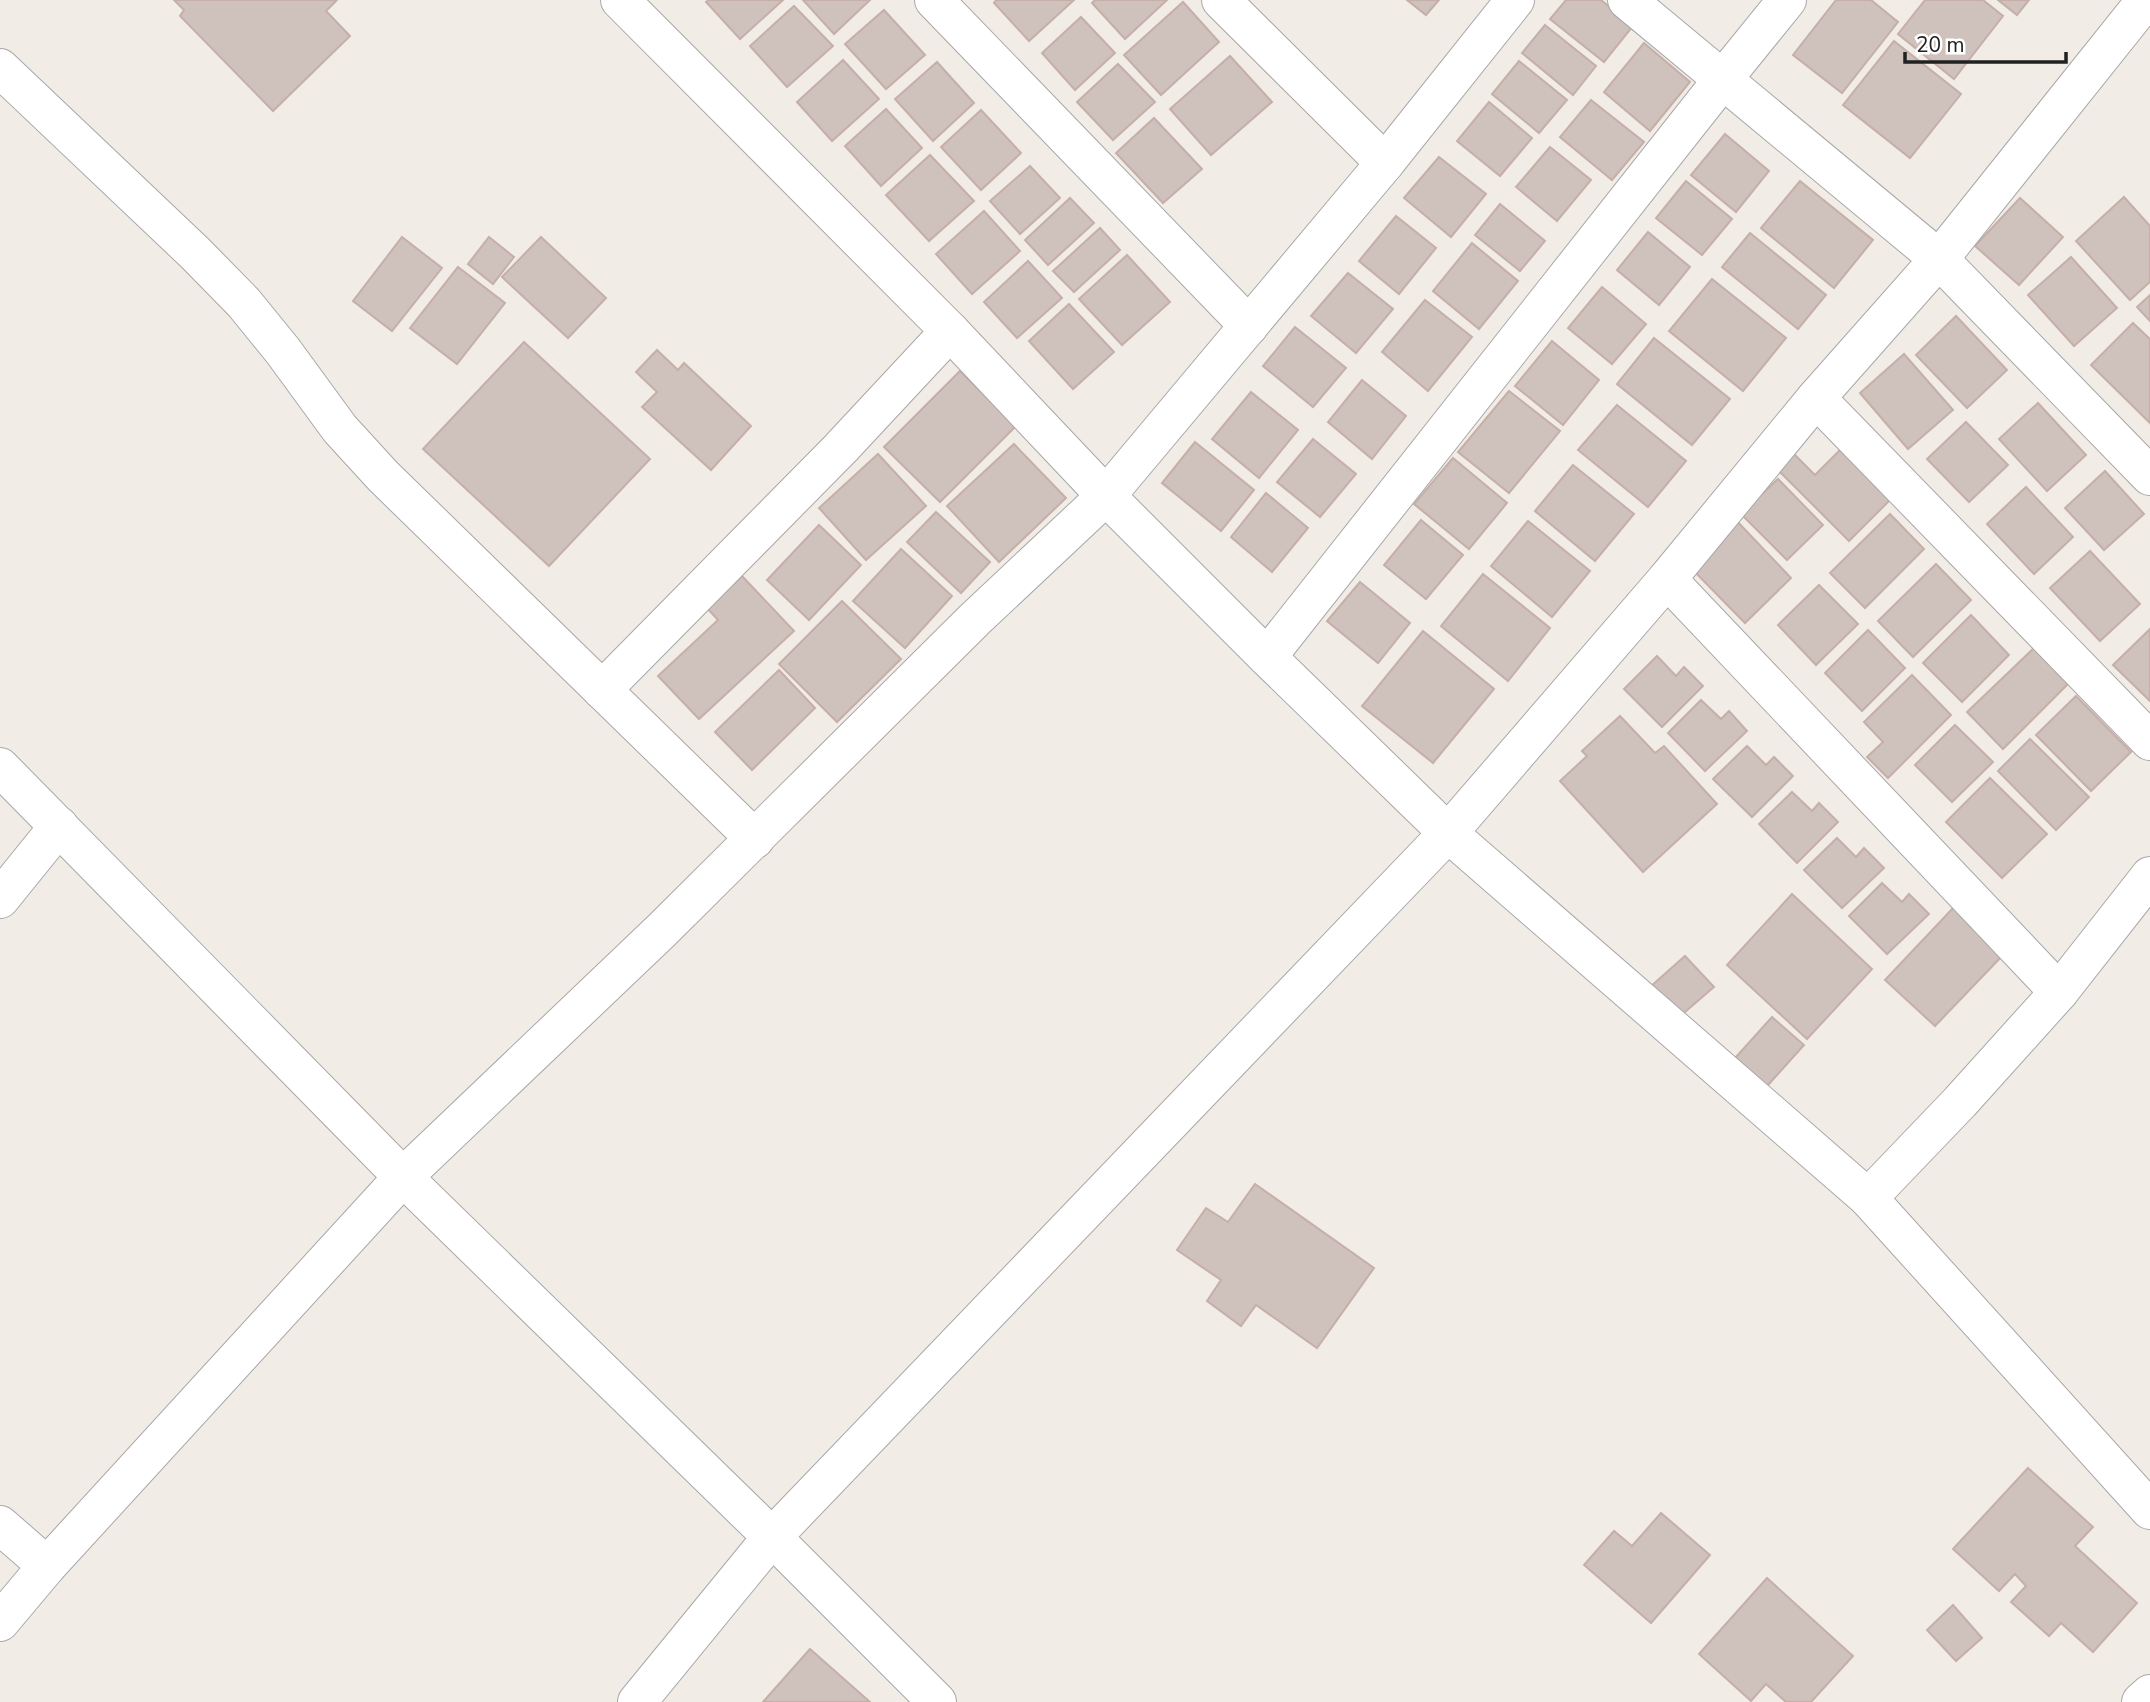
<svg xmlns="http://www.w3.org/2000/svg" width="2150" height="1702" viewBox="0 0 2150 1702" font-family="'Nunito Sans',sans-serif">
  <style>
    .building { fill: #cfc1bc; stroke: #c5afa8; stroke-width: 2 }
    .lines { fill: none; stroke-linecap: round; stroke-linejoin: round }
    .minor-casing { stroke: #a8a8a8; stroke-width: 40 }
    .minor { stroke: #fff; stroke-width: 38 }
  </style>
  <rect width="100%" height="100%" fill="#f2ece7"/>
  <g class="building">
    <path d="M 174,0 L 337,0 L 326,11 L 350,36 L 273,111 L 180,16 L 184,10 Z"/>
    <path d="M 709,0 L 783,0 L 740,39 L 706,2 Z"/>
    <path d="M 803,0 L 870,0 L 834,34 Z"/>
    <path d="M 996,0 L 1074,0 L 1029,41 L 994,3 Z"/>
    <path d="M 1095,0 L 1167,0 L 1125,39 L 1092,3 Z"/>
    <path d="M 1407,0 L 1439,0 L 1426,15 Z"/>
    <path d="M 1566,0 L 1601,0 L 1633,26 L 1604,62 L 1550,19 Z"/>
    <path d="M 1836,0 L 1871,0 L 1898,22 L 1842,93 L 1793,55 Z"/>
    <path d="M 1925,0 L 1983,0 L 2003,16 L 1954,79 L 1898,34 Z"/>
    <path d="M 1998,0 L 2029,0 L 2017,15 Z"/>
    <path d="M 1183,2 L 1219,42 L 1161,95 L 1124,55 Z"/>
    <path d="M 794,6 L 833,46 L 787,87 L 750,46 Z"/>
    <path d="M 884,10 L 925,55 L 886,89 L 845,44 Z"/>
    <path d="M 1081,17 L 1115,53 L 1075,90 L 1042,53 Z"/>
    <path d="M 1545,25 L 1596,66 L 1573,95 L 1522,53 Z"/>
    <path d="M 1894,41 L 1961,94 L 1910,158 L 1843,105 Z"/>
    <path d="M 1644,43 L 1690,82 L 1650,131 L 1604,92 Z"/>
    <path d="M 1230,56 L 1272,102 L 1211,155 L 1170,109 Z"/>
    <path d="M 843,60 L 879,99 L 832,141 L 797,102 Z"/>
    <path d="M 1519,61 L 1567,100 L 1539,133 L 1492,94 Z"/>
    <path d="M 937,62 L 974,103 L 933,141 L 895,99 Z"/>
    <path d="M 1118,64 L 1155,102 L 1113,140 L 1077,102 Z"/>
    <path d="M 1591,100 L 1644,142 L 1612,180 L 1560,137 Z"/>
    <path d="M 1489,102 L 1532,138 L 1500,176 L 1457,141 Z"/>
    <path d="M 886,109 L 922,148 L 881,186 L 845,146 Z"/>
    <path d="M 981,110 L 1021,153 L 981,190 L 941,147 Z"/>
    <path d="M 1154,118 L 1202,169 L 1163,203 L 1116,153 Z"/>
    <path d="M 1725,134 L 1769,171 L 1736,212 L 1691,175 Z"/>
    <path d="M 1550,147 L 1591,180 L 1557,221 L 1516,187 Z"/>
    <path d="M 930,155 L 974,201 L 929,241 L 886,195 Z"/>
    <path d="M 1439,157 L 1486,194 L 1451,237 L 1404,198 Z"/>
    <path d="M 1030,166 L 1060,198 L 1020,234 L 990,201 Z"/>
    <path d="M 1686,181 L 1732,219 L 1702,255 L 1656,218 Z"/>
    <path d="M 1800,181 L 1873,240 L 1834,288 L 1761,228 Z"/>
    <path d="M 2124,197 L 2150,226 L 2150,282 L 2130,300 L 2076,241 Z"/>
    <path d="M 1070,198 L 1094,223 L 1048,265 L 1025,240 Z"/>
    <path d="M 2020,198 L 2063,237 L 2019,285 L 1975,246 Z"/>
    <path d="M 1500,204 L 1545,241 L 1520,271 L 1475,235 Z"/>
    <path d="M 984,211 L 1020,251 L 972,294 L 936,254 Z"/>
    <path d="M 1396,216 L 1436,248 L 1399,294 L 1359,261 Z"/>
    <path d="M 1100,228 L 1120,250 L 1074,292 L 1053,271 Z"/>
    <path d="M 1648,232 L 1690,267 L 1659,305 L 1617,270 Z"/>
    <path d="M 1750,233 L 1826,295 L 1798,329 L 1722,267 Z"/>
    <path d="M 402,237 L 442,268 L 392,331 L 353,301 Z"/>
    <path d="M 489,237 L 514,257 L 493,284 L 468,264 Z"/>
    <path d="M 541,237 L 606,298 L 568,338 L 502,277 Z"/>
    <path d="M 1472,243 L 1518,281 L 1479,329 L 1433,291 Z"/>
    <path d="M 1127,255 L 1170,302 L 1122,345 L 1079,299 Z"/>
    <path d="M 2071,257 L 2117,308 L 2074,346 L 2028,295 Z"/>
    <path d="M 1028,261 L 1062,298 L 1017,338 L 984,302 Z"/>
    <path d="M 458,267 L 505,303 L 457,364 L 410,328 Z"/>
    <path d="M 1348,273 L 1393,309 L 1356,353 L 1311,316 Z"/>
    <path d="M 1712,279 L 1786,338 L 1743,391 L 1669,331 Z"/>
    <path d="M 1602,287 L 1646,324 L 1612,364 L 1568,328 Z"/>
    <path d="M 2150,295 L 2150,321 L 2137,307 Z"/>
    <path d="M 1425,300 L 1472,337 L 1428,391 L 1382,352 Z"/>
    <path d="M 1069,304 L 1114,352 L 1073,389 L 1029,341 Z"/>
    <path d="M 1956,316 L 2007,370 L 1967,408 L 1916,355 Z"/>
    <path d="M 2133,323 L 2150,339 L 2150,423 L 2091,365 Z"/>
    <path d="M 1295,327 L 1346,368 L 1313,407 L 1263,366 Z"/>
    <path d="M 1654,338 L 1730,399 L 1692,445 L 1617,384 Z"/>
    <path d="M 1552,341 L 1599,380 L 1563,425 L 1515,386 Z"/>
    <path d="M 524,342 L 650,459 L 549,566 L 423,449 Z"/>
    <path d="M 657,350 L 678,370 L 684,363 L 751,426 L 711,470 L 642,407 L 657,392 L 636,372 Z"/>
    <path d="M 1904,354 L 1953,410 L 1908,449 L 1860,393 Z"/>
    <path d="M 960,371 L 1016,426 L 940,502 L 884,447 Z"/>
    <path d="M 1362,380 L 1406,416 L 1372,459 L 1328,422 Z"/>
    <path d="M 1509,391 L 1560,431 L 1509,493 L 1458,452 Z"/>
    <path d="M 1251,392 L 1298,430 L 1259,478 L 1212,439 Z"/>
    <path d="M 2038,403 L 2086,455 L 2047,491 L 1999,439 Z"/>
    <path d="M 1617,405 L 1686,461 L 1648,507 L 1578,450 Z"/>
    <path d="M 1966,422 L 2008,465 L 1969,502 L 1927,459 Z"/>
    <path d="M 1313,439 L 1356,474 L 1320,517 L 1277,482 Z"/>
    <path d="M 1195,442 L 1254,490 L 1221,531 L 1162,483 Z"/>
    <path d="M 1014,444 L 1066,498 L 999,562 L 947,506 Z"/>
    <path d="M 1844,446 L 1894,496 L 1849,541 L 1772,464 L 1788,448 L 1815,475 Z"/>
    <path d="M 878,454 L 926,506 L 866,560 L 819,508 Z"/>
    <path d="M 1453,458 L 1507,503 L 1469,549 L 1414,504 Z"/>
    <path d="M 1573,465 L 1634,514 L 1595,561 L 1535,511 Z"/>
    <path d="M 2105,471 L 2144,514 L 2104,550 L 2065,508 Z"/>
    <path d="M 1778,479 L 1823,525 L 1787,560 L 1734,507 L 1757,486 L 1763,493 Z"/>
    <path d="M 2026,487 L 2073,537 L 2034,574 L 1987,524 Z"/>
    <path d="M 1266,493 L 1308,528 L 1272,572 L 1231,537 Z"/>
    <path d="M 936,512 L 990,562 L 961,593 L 907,542 Z"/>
    <path d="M 1890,514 L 1924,549 L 1865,608 L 1830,573 Z"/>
    <path d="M 1734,518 L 1791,578 L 1745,623 L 1687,564 Z"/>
    <path d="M 1421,520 L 1463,555 L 1426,599 L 1384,565 Z"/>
    <path d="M 1528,521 L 1590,571 L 1552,617 L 1491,566 Z"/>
    <path d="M 819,525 L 861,565 L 809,620 L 767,580 Z"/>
    <path d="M 901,549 L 952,596 L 905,648 L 853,601 Z"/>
    <path d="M 2090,551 L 2140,604 L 2100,641 L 2050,588 Z"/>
    <path d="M 1936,564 L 1971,600 L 1913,657 L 1878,621 Z"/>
    <path d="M 1483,574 L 1550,628 L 1508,681 L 1441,626 Z"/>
    <path d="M 742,576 L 794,631 L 699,719 L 658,676 L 718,620 L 707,608 Z"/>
    <path d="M 1360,582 L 1410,623 L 1378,663 L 1327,621 Z"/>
    <path d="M 1819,585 L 1858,624 L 1816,665 L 1778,625 Z"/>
    <path d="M 842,601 L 901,659 L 837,722 L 779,664 Z"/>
    <path d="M 1971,615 L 2009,655 L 1962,702 L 1923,663 Z"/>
    <path d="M 2150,629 L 2150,701 L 2113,665 Z"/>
    <path d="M 1868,630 L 1905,668 L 1862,711 L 1825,673 Z"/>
    <path d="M 1423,631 L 1494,689 L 1433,763 L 1362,706 Z"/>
    <path d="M 2034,648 L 2069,683 L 2003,749 L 1967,712 Z"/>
    <path d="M 1657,656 L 1676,676 L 1684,667 L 1703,686 L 1662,727 L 1624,689 Z"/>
    <path d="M 779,670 L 815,708 L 752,770 L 715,732 Z"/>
    <path d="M 1912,675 L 1951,715 L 1888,778 L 1867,757 L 1883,742 L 1864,722 Z"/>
    <path d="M 2076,696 L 2131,752 L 2091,791 L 2036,735 Z"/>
    <path d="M 1701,700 L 1721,719 L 1729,711 L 1747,731 L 1705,771 L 1668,733 Z"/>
    <path d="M 1620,716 L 1655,753 L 1664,746 L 1717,804 L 1643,872 L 1560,781 L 1587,756 L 1582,751 Z"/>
    <path d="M 1955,725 L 1993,762 L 1952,802 L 1915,765 Z"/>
    <path d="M 2030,739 L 2089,797 L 2056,830 L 1998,771 Z"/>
    <path d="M 1747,746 L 1766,765 L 1774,757 L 1793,776 L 1752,817 L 1713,779 Z"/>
    <path d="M 1990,778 L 2047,834 L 2002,878 L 1946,822 Z"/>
    <path d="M 1792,792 L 1812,811 L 1819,803 L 1838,822 L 1797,863 L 1759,824 Z"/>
    <path d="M 1837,838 L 1856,857 L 1864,848 L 1884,868 L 1842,908 L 1804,870 Z"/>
    <path d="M 1882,883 L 1902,902 L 1909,894 L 1929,914 L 1887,954 L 1849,916 Z"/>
    <path d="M 1792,894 L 1872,969 L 1807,1039 L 1727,965 Z"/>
    <path d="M 1955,906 L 2004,954 L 1935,1026 L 1885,980 Z"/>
    <path d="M 1685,956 L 1714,987 L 1678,1018 L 1650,987 Z"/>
    <path d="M 1772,1017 L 1804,1045 L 1759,1095 L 1727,1067 Z"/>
    <path d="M 1255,1184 L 1374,1268 L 1317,1348 L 1256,1305 L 1241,1326 L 1207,1301 L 1221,1280 L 1177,1250 L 1206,1208 L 1228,1222 Z"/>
    <path d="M 2028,1468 L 2093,1527 L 2075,1546 L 2137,1603 L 2093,1652 L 2061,1623 L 2049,1636 L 2011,1602 L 2026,1586 L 2015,1574 L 1999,1591 L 1953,1549 Z"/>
    <path d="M 1661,1513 L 1710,1555 L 1651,1623 L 1584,1565 L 1614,1531 L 1632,1546 Z"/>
    <path d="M 1767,1578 L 1853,1656 L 1811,1702 L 1786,1702 L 1766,1684 L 1751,1701 L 1699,1654 Z"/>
    <path d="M 1953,1605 L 1982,1638 L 1956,1661 L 1927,1630 Z"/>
    <path d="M 810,1649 L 870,1702 L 763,1702 Z"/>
  </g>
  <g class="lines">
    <g class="minor-casing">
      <g id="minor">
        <path d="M 620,0 L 950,331 L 1106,496 L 1267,657 L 1448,833 L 1868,1198 L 2150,1510"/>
        <path d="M 934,0 L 1249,326"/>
        <path d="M 1221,0 L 1385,163"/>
        <path d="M 1627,0 L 1939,259 L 2150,476"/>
        <path d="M 0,68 L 195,253 L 244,303 L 283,351 L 340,429 L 383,476 L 755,839"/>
        <path d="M 1816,398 L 2150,741"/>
        <path d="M 1667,579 L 2059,992"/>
        <path d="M 1267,657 L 1723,79 L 1787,0"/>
        <path d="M 602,690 L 840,449 L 950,331"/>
        <path d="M 0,767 L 403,1177 L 772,1537 L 937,1702"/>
        <path d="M 0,899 L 59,826"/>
        <path d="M 1868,1198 L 1960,1102 L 2059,992 L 2150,876"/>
        <path d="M 0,1525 L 47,1566"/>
        <path d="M 0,1622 L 47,1566 L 403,1177 L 662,930 L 975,619 L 1106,496 L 1385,163 L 1515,0"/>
        <path d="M 637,1702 L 772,1537 L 1448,833 L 1667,579 L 1816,398 L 1939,259 L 2146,0"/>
        <path d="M 2141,1702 L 2150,1694"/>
      </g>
    </g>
    <use href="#minor" class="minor"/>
  </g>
  <path d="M1905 52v10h161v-10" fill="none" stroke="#212121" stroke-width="3.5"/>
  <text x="1916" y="52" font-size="21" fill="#212121" stroke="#ffffff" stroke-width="5" paint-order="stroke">20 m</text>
</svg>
